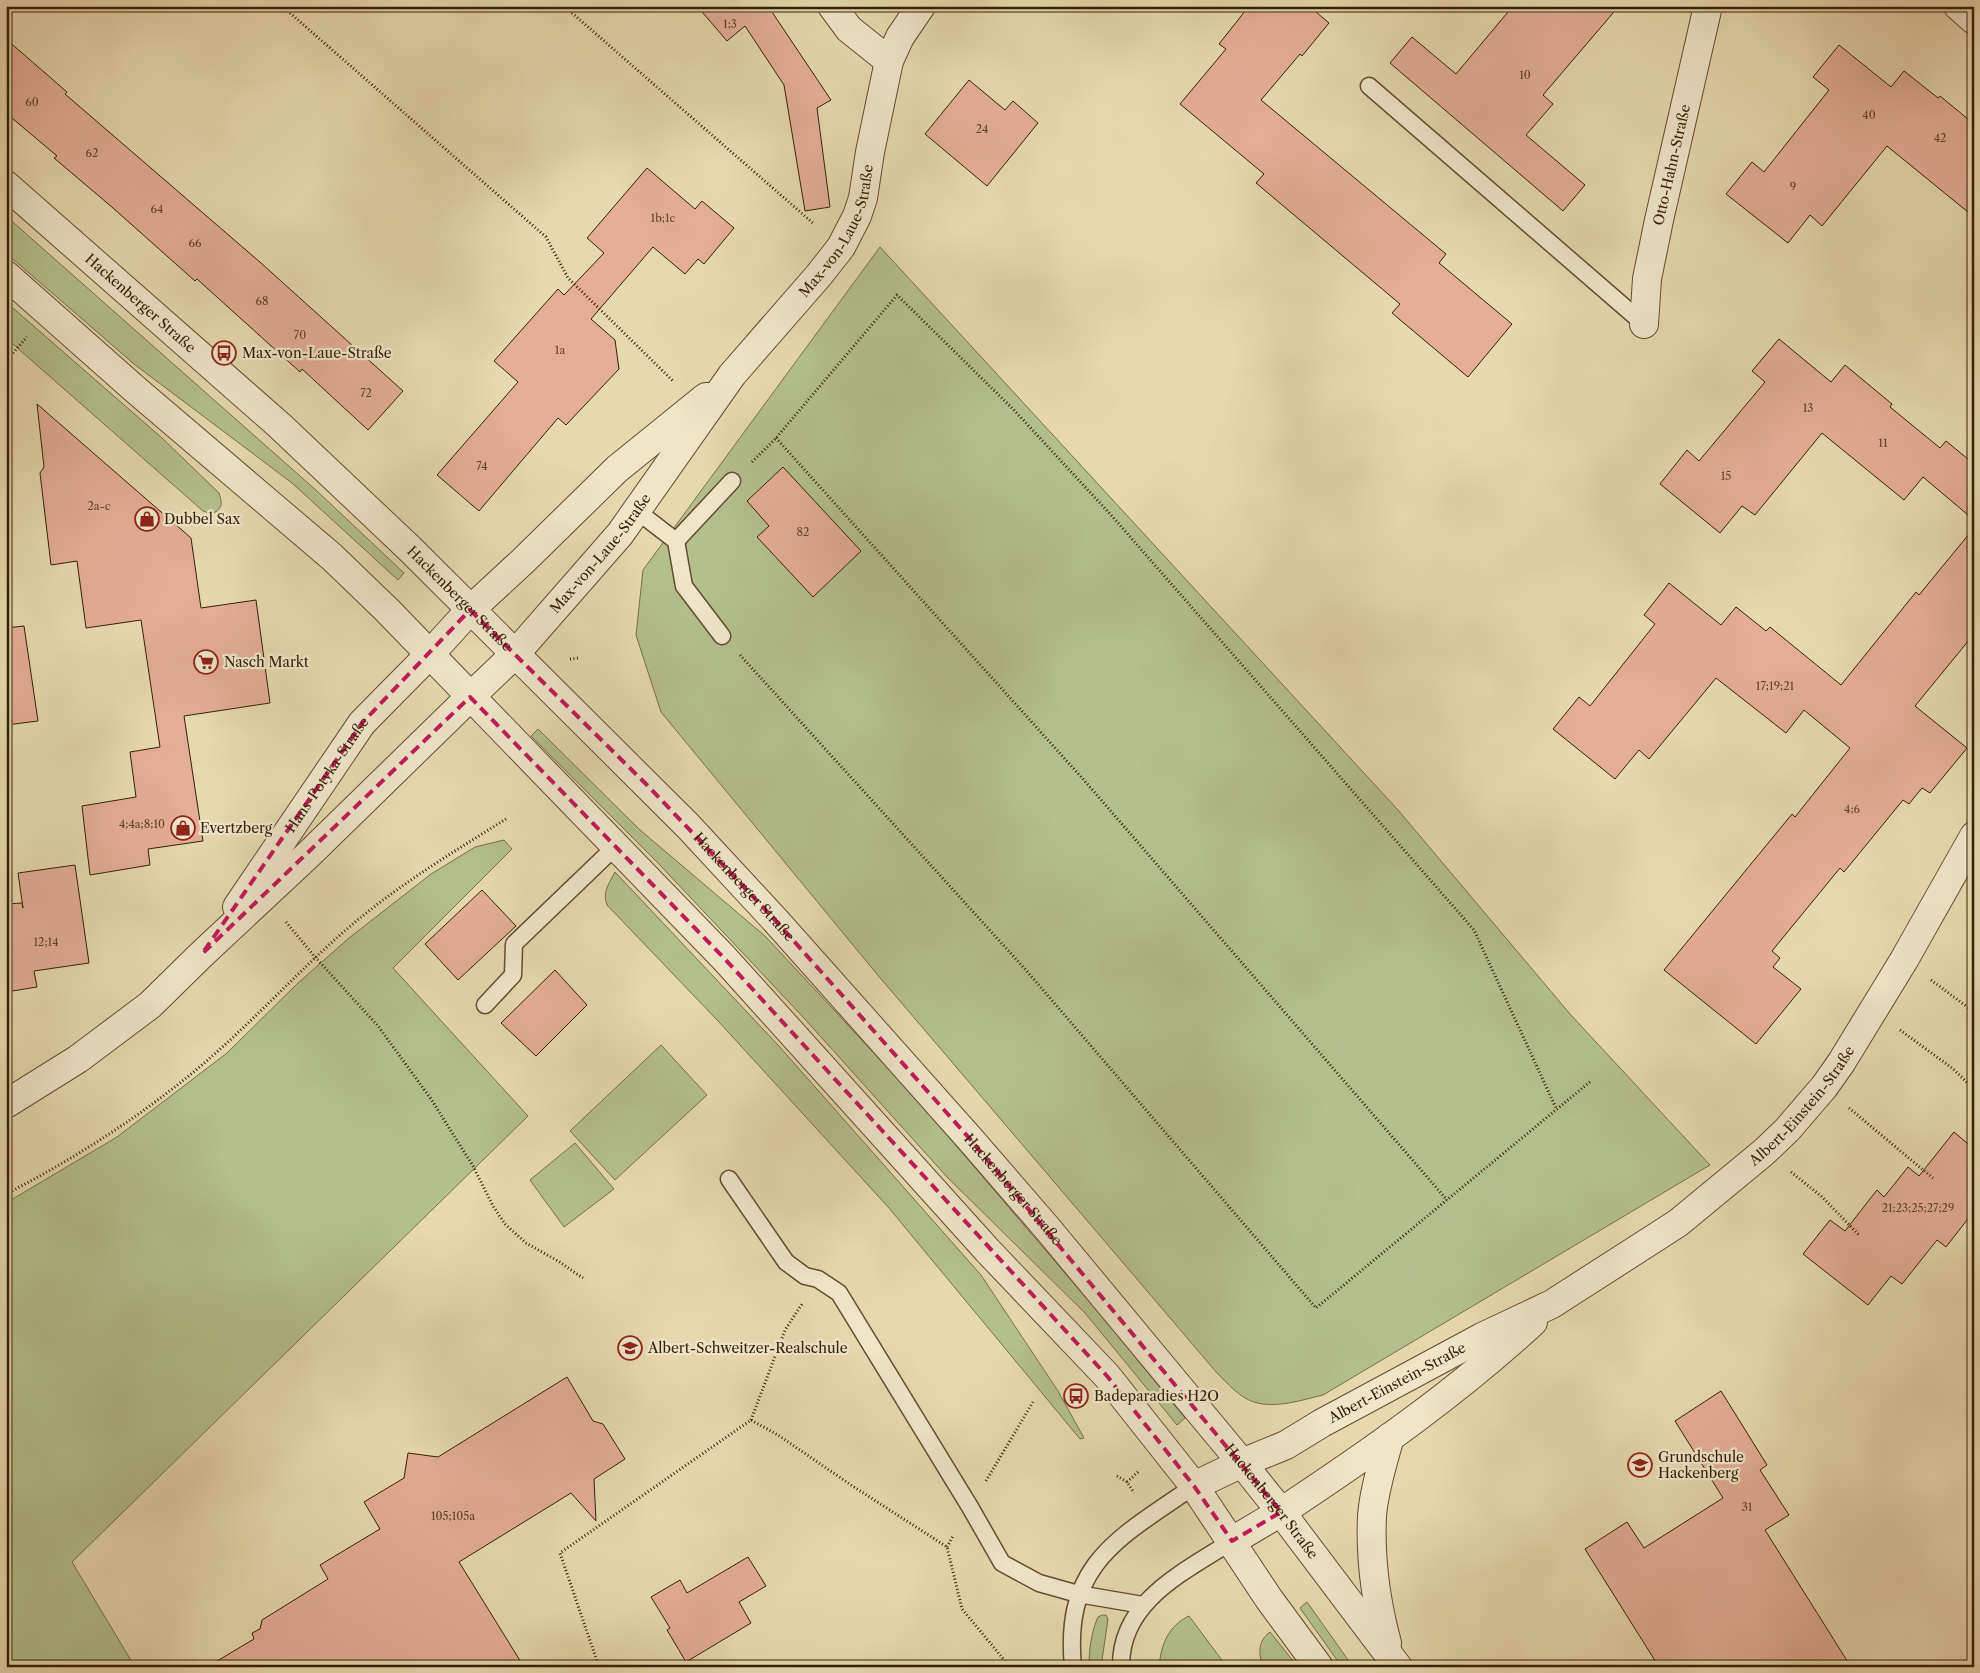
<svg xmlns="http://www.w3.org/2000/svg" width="1980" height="1673" viewBox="0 0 1980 1673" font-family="'Libre Caslon Text',serif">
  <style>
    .green { fill: #b3c08c; stroke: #747048 }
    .building { fill: #e4ae96; stroke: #362005 }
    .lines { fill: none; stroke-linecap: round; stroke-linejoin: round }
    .service-casing { stroke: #624e2f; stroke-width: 19 }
    .minor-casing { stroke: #624e2f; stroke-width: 30 }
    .tertiary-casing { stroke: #624e2f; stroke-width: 30 }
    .path { stroke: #362005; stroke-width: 3; stroke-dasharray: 1 2.5; stroke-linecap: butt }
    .service { stroke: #efe6ca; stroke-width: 16 }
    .minor { stroke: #efe6ca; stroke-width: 28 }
    .tertiary { stroke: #efe6ca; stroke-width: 28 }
    .marked { fill: none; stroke: #c2185b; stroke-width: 4; stroke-dasharray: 10 6; stroke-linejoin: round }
    .labels { text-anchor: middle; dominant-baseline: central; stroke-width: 4.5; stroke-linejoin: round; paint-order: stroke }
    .number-label { font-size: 11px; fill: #624429 }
    .street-label { font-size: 14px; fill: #362005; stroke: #efe6ca }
    .poi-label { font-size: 14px; fill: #362005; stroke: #efe6ca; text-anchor: start }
  </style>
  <rect width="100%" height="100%" fill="#e7d9ae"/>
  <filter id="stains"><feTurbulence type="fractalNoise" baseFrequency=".004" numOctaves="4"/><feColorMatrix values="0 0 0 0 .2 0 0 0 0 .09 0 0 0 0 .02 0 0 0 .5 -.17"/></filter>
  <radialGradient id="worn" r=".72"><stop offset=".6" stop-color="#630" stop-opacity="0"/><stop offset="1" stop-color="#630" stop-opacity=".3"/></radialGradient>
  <g class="green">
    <path d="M 6,216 L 317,491 L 404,573 L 398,580 L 292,483 L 134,364 L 6,253 Z"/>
    <path d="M 880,247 L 1398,810 L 1570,1014 L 1710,1165 L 1323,1395 C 1302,1400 1275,1409 1254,1402 C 1240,1398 1227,1383 1217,1373 L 876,973 L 661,712 L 636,635 L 643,570 Z"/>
    <path d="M 6,302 L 162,438 L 219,493 C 223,504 222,510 211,514 L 203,511 L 6,338 Z"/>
    <path d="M 538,729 L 640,830 L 765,936 L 912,1094 L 1100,1314 L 1185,1418 L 1177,1425 L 1085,1313 L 947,1177 L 803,1017 L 658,863 L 531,736 Z"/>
    <path d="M 504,840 L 512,849 L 393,968 L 528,1116 L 72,1562 L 135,1667 L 6,1667 L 6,1203 L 117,1137 L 227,1053 L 298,983 L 349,938 L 431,874 L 475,847 Z"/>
    <path d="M 615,872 L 778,1045 L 981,1275 L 1058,1391 L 1084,1438 L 1080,1439 L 889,1208 L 719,1022 L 607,905 C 602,892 609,884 615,872 Z"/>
    <path d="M 661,1045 L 707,1095 L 615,1180 L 570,1131 Z"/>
    <path d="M 575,1143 L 614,1189 L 564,1227 L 530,1180 Z"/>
    <path d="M 1307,1602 L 1353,1667 L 1342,1667 L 1300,1608 Z"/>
    <path d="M 1102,1615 L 1106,1615 L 1108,1619 L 1101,1667 L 1089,1667 C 1089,1650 1091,1633 1098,1617 Z"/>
    <path d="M 1189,1616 L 1227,1667 L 1159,1667 C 1161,1645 1168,1626 1189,1616 Z"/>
    <path d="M 1270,1632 L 1294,1662 L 1297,1667 L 1263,1667 C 1258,1653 1258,1641 1270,1632 Z"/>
  </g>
  <g class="building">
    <path d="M 697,6 L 768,6 L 831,100 L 817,108 L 830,207 L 805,211 L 784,85 L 745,26 L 727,41 Z"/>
    <path d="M 1249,6 L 1309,6 L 1329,23 L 1302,56 L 1300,54 L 1261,100 L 1446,254 L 1439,263 L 1512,324 L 1468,377 L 1392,313 L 1400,304 L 1256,183 L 1264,174 L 1180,104 L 1226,49 L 1219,44 Z"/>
    <path d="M 1513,6 L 1619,6 L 1543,95 L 1553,104 L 1526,135 L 1585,185 L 1563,211 L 1390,63 L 1412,37 L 1456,74 Z"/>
    <path d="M 6,39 L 67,92 L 65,94 L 261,263 L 403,391 L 368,430 L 302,369 L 300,372 L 197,279 L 195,281 L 113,208 L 54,158 L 57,156 L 6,113 Z"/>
    <path d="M 1839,45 L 1891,87 L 1904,71 L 1938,98 L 1940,96 L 1974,124 L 1974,217 L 1887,146 L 1822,226 L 1810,215 L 1788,243 L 1726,194 L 1752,162 L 1764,172 L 1829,90 L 1813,77 Z"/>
    <path d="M 969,80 L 1005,110 L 1013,101 L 1038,123 L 987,186 L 925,134 Z"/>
    <path d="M 647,168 L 695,209 L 702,201 L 734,228 L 704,264 L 698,259 L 685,274 L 653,247 L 591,319 L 615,340 L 619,369 L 566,425 L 558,418 L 479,511 L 437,475 L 518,382 L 494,361 L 558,289 L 564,295 L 604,253 L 587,238 Z"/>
    <path d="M 1779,339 L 1831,382 L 1845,365 L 1892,404 L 1890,407 L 1940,448 L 1946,441 L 1974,464 L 1974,520 L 1923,477 L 1904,500 L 1822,433 L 1755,515 L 1742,506 L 1720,533 L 1660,484 L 1687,450 L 1699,461 L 1765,382 L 1752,371 Z"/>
    <path d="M 37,404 L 191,538 L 201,608 L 256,600 L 270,703 L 184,716 L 203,841 L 148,849 L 150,865 L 90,875 L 82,806 L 136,797 L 130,752 L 160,747 L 141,620 L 86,628 L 77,561 L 51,565 L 40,473 L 44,467 Z"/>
    <path d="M 783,467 L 861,551 L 813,597 L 757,537 L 769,526 L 747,501 Z"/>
    <path d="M 1974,528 L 1974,634 L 1915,706 L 1967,748 L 1930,793 L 1922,788 L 1909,804 L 1903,800 L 1844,872 L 1840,868 L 1772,951 L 1780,958 L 1773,967 L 1801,989 L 1756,1044 L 1664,970 L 1792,814 L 1795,817 L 1850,748 L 1804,710 L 1786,733 L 1716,678 L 1649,759 L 1639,750 L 1615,779 L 1553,729 L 1579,697 L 1590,706 L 1655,624 L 1644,615 L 1669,583 L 1721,625 L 1736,607 L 1766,631 L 1770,627 L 1841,685 L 1916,592 L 1919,595 Z"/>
    <path d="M 24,626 L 38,721 L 6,725 L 6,628 Z"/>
    <path d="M 75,865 L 89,963 L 34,971 L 37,987 L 6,992 L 6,904 L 22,903 L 23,908 L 18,873 Z"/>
    <path d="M 482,890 L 516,926 L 458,980 L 425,944 Z"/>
    <path d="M 555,970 L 587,1005 L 536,1056 L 501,1023 Z"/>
    <path d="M 1954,1132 L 1974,1149 L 1974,1211 L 1946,1247 L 1937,1240 L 1902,1284 L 1891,1276 L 1868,1305 L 1803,1254 L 1830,1220 L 1845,1231 L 1877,1190 L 1884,1197 L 1908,1167 L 1919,1176 Z"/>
    <path d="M 567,1377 L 593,1421 L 603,1424 L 625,1459 L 594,1479 L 596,1521 L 571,1493 L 459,1562 L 524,1667 L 207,1667 L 254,1639 L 252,1633 L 260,1629 L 262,1620 L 328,1579 L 320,1565 L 380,1529 L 364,1502 L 404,1478 L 408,1453 L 438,1457 Z"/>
    <path d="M 1721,1391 L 1767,1465 L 1760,1470 L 1789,1515 L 1765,1530 L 1851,1667 L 1659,1667 L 1585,1549 L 1627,1522 L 1644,1548 L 1723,1498 L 1675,1421 Z"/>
    <path d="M 748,1557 L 766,1586 L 739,1602 L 751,1623 L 686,1662 L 667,1630 L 670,1628 L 651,1597 L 680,1580 L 687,1593 Z"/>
  </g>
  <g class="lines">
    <g class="service-casing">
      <g id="service">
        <path d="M 1369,86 L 1644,324"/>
        <path d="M 637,511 L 676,541 L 684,586 L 722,636"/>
        <path d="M 676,541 L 732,481"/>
        <path d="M 485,1005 L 513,975 L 514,944 L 616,846"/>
        <path d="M 729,1179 L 786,1262 L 805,1276 L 818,1279 L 839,1293 L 970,1507 L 1002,1563 L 1039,1583 L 1078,1594 L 1143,1605"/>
        <path d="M 1073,1667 C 1063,1563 1119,1538 1194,1486"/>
        <path d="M 1121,1667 C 1120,1601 1184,1572 1232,1541"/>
      </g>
    </g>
    <g class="minor-casing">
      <g id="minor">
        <path d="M 832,6 L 849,29 L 889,61"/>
        <path d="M 1958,6 L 1974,20"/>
        <path id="s1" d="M 1644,324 L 1647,279 L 1659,220 L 1708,6"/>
        <path d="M 470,610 L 523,561 L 617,469 L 706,397"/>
        <path id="s2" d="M 515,654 L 620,534 L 732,375 L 819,275 L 841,247 L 857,216 L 863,198 L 870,152 L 889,61 L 900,37 L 921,6"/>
        <path id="s3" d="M 237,907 L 362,723 L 430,654"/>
        <path d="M 6,1104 L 78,1059 L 150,1005 L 202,954 L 308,855 L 470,697"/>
        <path id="s4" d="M 1242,1463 L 1286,1445 L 1322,1423 L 1482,1337 L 1552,1304 L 1678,1223 L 1764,1152 L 1787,1130 L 1824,1087 L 1841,1063 L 1904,960 L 1974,836"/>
        <path d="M 1281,1512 C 1369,1454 1456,1393 1533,1322"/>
      </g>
    </g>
    <g class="tertiary-casing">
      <g id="tertiary">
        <path id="s5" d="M 6,185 L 279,425 L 409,548 L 688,826 L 776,921 L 970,1139 L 1047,1228 L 1242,1463 L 1281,1512 L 1398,1667"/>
        <path d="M 6,275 L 137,391 L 332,557 L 387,610 L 724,958 L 988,1251 L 1107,1376 L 1194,1486 L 1269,1599 L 1319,1667"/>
        <path d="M 430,654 L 470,610"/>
        <path d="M 470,697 L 515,654"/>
        <path d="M 1194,1486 L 1242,1463"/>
        <path d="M 1232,1541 L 1281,1512"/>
        <path d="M 1387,1643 C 1376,1602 1370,1559 1372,1516 C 1374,1490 1383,1462 1390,1437"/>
      </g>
    </g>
    <g class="path">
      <path d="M 282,6 L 546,237 L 568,278 L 673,381"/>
      <path d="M 564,6 L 814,224"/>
      <path d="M 6,361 L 27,337"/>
      <path d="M 776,438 L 1083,779 L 1447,1200"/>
      <path d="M 752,462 L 776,438 L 897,295 L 1014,410 L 1111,515 L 1474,930 L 1556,1108"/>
      <path d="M 740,655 L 1025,969 L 1316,1308 L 1591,1081"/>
      <path d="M 570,659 L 578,658"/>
      <path d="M 286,922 L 315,957 L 378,1026 L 431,1099 L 473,1166 L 493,1206 L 505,1224 L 526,1243 L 558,1261 L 583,1278"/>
      <path d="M 1931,980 L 1974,1012"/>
      <path d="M 1900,1030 L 1952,1068 L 1974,1089"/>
      <path d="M 1849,1108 L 1934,1179"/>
      <path d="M 1791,1172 L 1821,1196 L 1860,1236"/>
      <path d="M 6,1194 C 78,1157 149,1111 210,1058 C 263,1012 310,958 365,914 C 410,878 458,849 506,819"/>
      <path d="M 751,1420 L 785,1330 L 802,1304"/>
      <path d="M 1117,1476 L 1127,1482 L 1134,1493"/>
      <path d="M 986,1481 L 1033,1402"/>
      <path d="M 1127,1482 L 1139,1471"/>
      <path d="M 947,1547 L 953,1536"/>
      <path d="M 599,1667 L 560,1553 L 751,1420 L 778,1435 L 851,1485 L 947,1547 L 962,1609 L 1010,1667"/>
    </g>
    <use href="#service" class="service"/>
    <use href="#minor" class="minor"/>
    <use href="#tertiary" class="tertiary"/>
  </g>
  <path class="marked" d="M 470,610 L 650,788 L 776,921 L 970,1139 L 1281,1512 L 1232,1541 L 1194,1486 L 1107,1376 L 724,958 L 470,697 L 202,954 L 362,723 Z"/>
  <defs>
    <g id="bus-ring" transform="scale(1.25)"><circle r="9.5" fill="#efe6ca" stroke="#8f2418" stroke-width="1.5"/><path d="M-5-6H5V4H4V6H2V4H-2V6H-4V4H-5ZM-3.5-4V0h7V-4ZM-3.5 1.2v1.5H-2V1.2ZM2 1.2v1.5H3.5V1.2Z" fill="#8f2418"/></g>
    <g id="shop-ring" transform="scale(1.25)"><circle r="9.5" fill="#efe6ca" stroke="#8f2418" stroke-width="1.5"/><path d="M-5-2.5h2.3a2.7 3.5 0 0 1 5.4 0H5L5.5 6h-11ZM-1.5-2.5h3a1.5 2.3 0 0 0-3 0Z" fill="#8f2418"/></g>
    <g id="supermarket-ring" transform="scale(1.25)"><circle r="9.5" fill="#efe6ca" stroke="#8f2418" stroke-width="1.5"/><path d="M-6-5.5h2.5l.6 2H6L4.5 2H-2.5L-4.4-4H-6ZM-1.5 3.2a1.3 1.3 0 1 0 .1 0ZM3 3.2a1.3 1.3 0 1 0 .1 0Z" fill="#8f2418"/></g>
    <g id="school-ring" transform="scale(1.25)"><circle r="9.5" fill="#efe6ca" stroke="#8f2418" stroke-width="1.5"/><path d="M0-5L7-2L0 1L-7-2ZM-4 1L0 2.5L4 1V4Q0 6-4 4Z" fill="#8f2418"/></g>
  </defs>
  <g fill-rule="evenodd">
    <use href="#bus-ring" x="224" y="353"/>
    <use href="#shop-ring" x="147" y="519"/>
    <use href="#supermarket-ring" x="206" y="662"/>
    <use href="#shop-ring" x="183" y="828"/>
    <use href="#school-ring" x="630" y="1348"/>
    <use href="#bus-ring" x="1076" y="1396"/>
    <use href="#school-ring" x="1640" y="1465"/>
  </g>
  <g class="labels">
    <g class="number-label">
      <text x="730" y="24">1;3</text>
      <text x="1525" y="75">10</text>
      <text x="32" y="102">60</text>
      <text x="1869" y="115">40</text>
      <text x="982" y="129">24</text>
      <text x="1940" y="138">42</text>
      <text x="92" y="153">62</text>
      <text x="1793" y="187">9</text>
      <text x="157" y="209">64</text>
      <text x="663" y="218">1b;1c</text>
      <text x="195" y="243">66</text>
      <text x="262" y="301">68</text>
      <text x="300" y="335">70</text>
      <text x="560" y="350">1a</text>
      <text x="366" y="393">72</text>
      <text x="1808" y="408">13</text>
      <text x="1883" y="443">11</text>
      <text x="482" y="466">74</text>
      <text x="1726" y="476">15</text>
      <text x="99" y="506">2a-c</text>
      <text x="803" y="532">82</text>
      <text x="1775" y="686">17;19;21</text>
      <text x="1852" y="809">4;6</text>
      <text x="142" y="824">4;4a;8;10</text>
      <text x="46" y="942">12;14</text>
      <text x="1918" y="1208">21;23;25;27;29</text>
      <text x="1747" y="1507">31</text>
      <text x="453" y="1516">105;105a</text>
    </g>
    <g class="street-label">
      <text stroke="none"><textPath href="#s1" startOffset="162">Otto-Hahn-Straße</textPath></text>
      <text stroke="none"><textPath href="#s2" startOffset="535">Max-von-Laue-Straße</textPath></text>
      <text stroke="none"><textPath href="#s5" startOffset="179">Hackenberger Straße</textPath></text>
      <text stroke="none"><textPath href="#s2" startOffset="132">Max-von-Laue-Straße</textPath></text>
      <text stroke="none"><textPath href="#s5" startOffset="614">Hackenberger Straße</textPath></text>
      <text stroke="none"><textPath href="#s3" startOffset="160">Hans-Potyka-Straße</textPath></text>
      <text stroke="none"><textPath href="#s5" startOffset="1019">Hackenberger Straße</textPath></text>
      <text stroke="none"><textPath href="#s4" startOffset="670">Albert-Einstein-Straße</textPath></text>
      <text stroke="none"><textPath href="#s5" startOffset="1424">Hackenberger Straße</textPath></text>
      <text stroke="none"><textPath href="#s4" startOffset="175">Albert-Einstein-Straße</textPath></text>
      <text stroke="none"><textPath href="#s5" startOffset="1829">Hackenberger Straße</textPath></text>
    </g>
    <g class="poi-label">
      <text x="242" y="353">Max-von-Laue-Straße</text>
      <text x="164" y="519">Dubbel Sax</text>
      <text x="224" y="662">Nasch Markt</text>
      <text x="200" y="828">Evertzberg</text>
      <text x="648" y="1348">Albert-Schweitzer-Realschule</text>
      <text x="1094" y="1396">Badeparadies H2O</text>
      <text x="1658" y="1457">Grundschule<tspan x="1658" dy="16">Hackenberg</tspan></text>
    </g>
  </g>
  <rect width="1980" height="1673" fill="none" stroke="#e7d9ae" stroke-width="25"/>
  <rect x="8" y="8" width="1965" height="1658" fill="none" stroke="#362005" stroke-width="2.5"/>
  <rect x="12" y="12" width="1955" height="1648" fill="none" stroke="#362005"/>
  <rect width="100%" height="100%" filter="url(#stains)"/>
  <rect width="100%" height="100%" fill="url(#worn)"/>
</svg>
